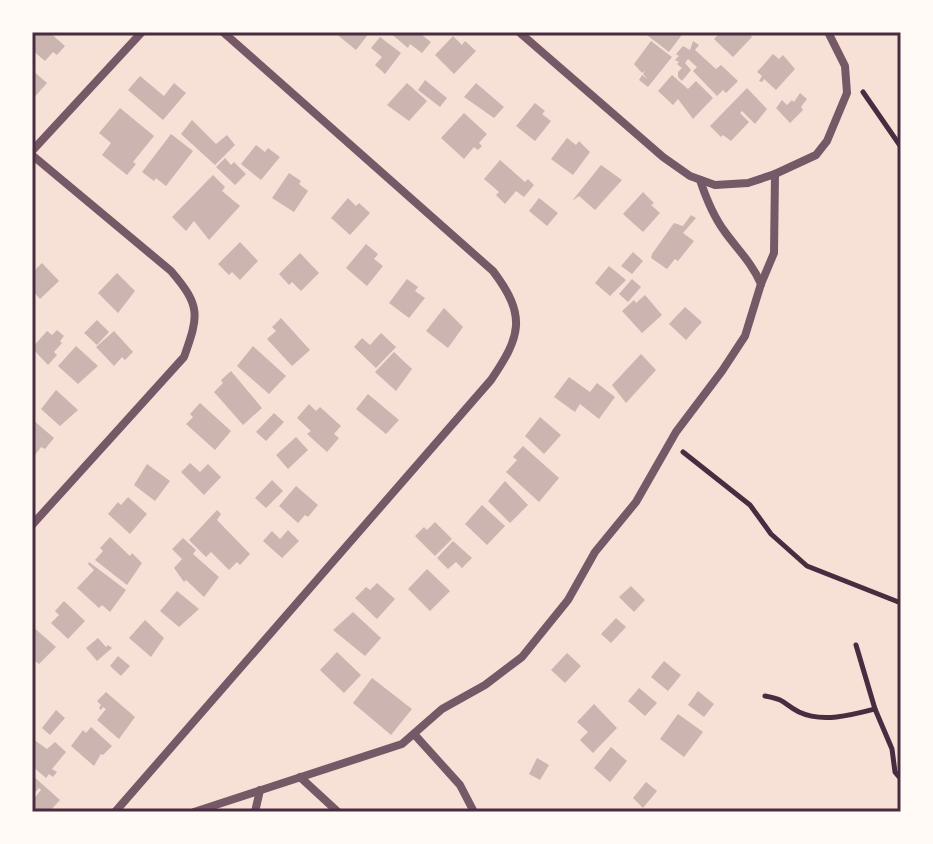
<svg xmlns="http://www.w3.org/2000/svg" width="933" height="844" viewBox="0 0 933 844" font-family="'Space Grotesk',sans-serif">
  <style>
    .building { fill: #ccb4b1 }
    .lines { fill: none; stroke-linecap: round; stroke-linejoin: round }
    .path { stroke: #4a2c40; stroke-width: 5 }
    .minor { stroke: #755966; stroke-width: 8 }
    .neatline { fill: none; stroke: #4a2c40; stroke-width: 3 }
  </style>
  <rect width="100%" height="100%" fill="#f7e1d7"/>
  <g class="building">
    <path d="M 37,32 L 49,32 L 65,46 L 57,55 L 53,52 L 45,61 L 32,50 L 32,37 Z"/>
    <path d="M 334,32 L 370,32 L 356,50 Z"/>
    <path d="M 389,32 L 418,32 L 431,42 L 422,53 L 410,44 L 408,48 Z"/>
    <path d="M 643,32 L 684,32 L 669,52 Z"/>
    <path d="M 721,32 L 748,32 L 752,37 L 733,57 L 714,39 Z"/>
    <path d="M 453,36 L 462,45 L 465,41 L 476,51 L 454,74 L 435,55 Z"/>
    <path d="M 380,37 L 401,53 L 385,74 L 375,65 L 382,57 L 371,48 Z"/>
    <path d="M 651,41 L 672,57 L 648,87 L 639,80 L 642,75 L 648,79 L 643,74 L 645,71 L 642,73 L 634,64 Z"/>
    <path d="M 693,41 L 699,45 L 695,50 L 716,69 L 721,65 L 738,81 L 726,93 L 723,90 L 717,96 L 693,71 L 697,67 L 688,59 L 685,63 L 691,70 L 682,81 L 678,77 L 678,72 L 682,68 L 677,64 L 679,62 L 675,60 L 679,56 L 676,54 L 683,46 L 690,50 Z"/>
    <path d="M 773,54 L 779,59 L 783,55 L 795,69 L 776,90 L 764,79 L 762,82 L 759,81 L 762,76 L 757,72 Z"/>
    <path d="M 32,70 L 47,83 L 32,100 Z"/>
    <path d="M 672,75 L 688,89 L 696,81 L 713,98 L 693,119 L 678,99 L 673,105 L 658,91 Z"/>
    <path d="M 140,76 L 164,96 L 174,83 L 186,93 L 163,120 L 128,90 Z"/>
    <path d="M 425,80 L 447,98 L 440,107 L 418,90 Z"/>
    <path d="M 407,83 L 427,101 L 409,121 L 387,105 Z"/>
    <path d="M 476,83 L 504,107 L 494,118 L 464,97 Z"/>
    <path d="M 747,88 L 767,109 L 755,124 L 742,111 L 740,113 L 749,122 L 731,141 L 723,135 L 721,137 L 710,126 Z"/>
    <path d="M 800,93 L 807,99 L 801,107 L 803,110 L 790,123 L 776,108 L 782,100 L 787,105 L 792,100 L 794,102 Z"/>
    <path d="M 535,103 L 545,111 L 542,114 L 551,121 L 535,141 L 516,126 Z"/>
    <path d="M 120,108 L 154,136 L 133,162 L 136,164 L 127,175 L 102,155 L 111,143 L 99,133 Z"/>
    <path d="M 464,113 L 487,134 L 479,143 L 482,146 L 478,150 L 474,147 L 464,159 L 441,138 Z"/>
    <path d="M 192,120 L 216,144 L 227,135 L 235,145 L 215,165 L 181,134 Z"/>
    <path d="M 171,134 L 193,151 L 166,186 L 156,178 L 154,181 L 142,172 Z"/>
    <path d="M 567,138 L 576,145 L 579,141 L 590,152 L 573,175 L 551,159 Z"/>
    <path d="M 256,145 L 265,152 L 268,148 L 280,157 L 261,180 L 241,164 Z"/>
    <path d="M 225,158 L 231,165 L 234,162 L 246,174 L 235,185 L 216,167 Z"/>
    <path d="M 500,160 L 525,182 L 528,179 L 534,185 L 524,197 L 516,191 L 505,204 L 496,195 L 499,192 L 484,179 Z"/>
    <path d="M 601,165 L 622,180 L 595,210 L 579,196 L 572,201 Z"/>
    <path d="M 289,173 L 301,181 L 299,184 L 308,191 L 294,212 L 272,198 Z"/>
    <path d="M 213,175 L 225,187 L 222,191 L 240,206 L 209,240 L 194,221 L 186,231 L 172,217 Z"/>
    <path d="M 643,192 L 654,203 L 651,205 L 660,213 L 643,232 L 623,214 Z"/>
    <path d="M 348,198 L 356,206 L 359,203 L 370,213 L 350,235 L 331,218 Z"/>
    <path d="M 539,198 L 558,213 L 547,226 L 529,211 Z"/>
    <path d="M 691,215 L 696,218 L 683,233 L 694,241 L 678,261 L 675,259 L 667,269 L 651,258 L 652,254 L 674,223 L 683,226 Z"/>
    <path d="M 240,242 L 258,261 L 240,280 L 232,272 L 229,275 L 218,264 Z"/>
    <path d="M 366,244 L 378,254 L 374,259 L 383,266 L 367,286 L 346,268 Z"/>
    <path d="M 633,252 L 643,261 L 632,274 L 621,266 Z"/>
    <path d="M 300,253 L 319,273 L 301,291 L 292,282 L 289,285 L 279,274 Z"/>
    <path d="M 42,263 L 59,281 L 40,299 L 32,290 L 32,269 L 34,271 Z"/>
    <path d="M 609,266 L 626,280 L 610,296 L 595,283 Z"/>
    <path d="M 117,273 L 135,291 L 118,313 L 98,293 Z"/>
    <path d="M 407,279 L 418,287 L 415,291 L 425,298 L 409,318 L 389,303 Z"/>
    <path d="M 632,279 L 641,287 L 628,302 L 619,294 Z"/>
    <path d="M 645,295 L 662,315 L 642,333 L 622,311 L 634,300 L 636,303 Z"/>
    <path d="M 685,307 L 702,322 L 686,340 L 669,324 Z"/>
    <path d="M 444,308 L 463,327 L 448,348 L 426,331 Z"/>
    <path d="M 281,318 L 310,350 L 292,366 L 267,339 L 276,331 L 272,327 Z"/>
    <path d="M 97,320 L 109,332 L 97,345 L 84,333 Z"/>
    <path d="M 57,330 L 64,336 L 60,341 L 62,343 L 54,352 L 57,355 L 48,365 L 32,348 L 47,331 L 52,335 Z"/>
    <path d="M 114,331 L 133,352 L 125,360 L 122,357 L 114,366 L 96,347 Z"/>
    <path d="M 381,333 L 396,347 L 376,368 L 354,347 L 362,338 L 370,345 Z"/>
    <path d="M 76,346 L 98,366 L 78,384 L 58,366 Z"/>
    <path d="M 253,346 L 286,376 L 269,394 L 237,366 Z"/>
    <path d="M 394,352 L 412,369 L 396,391 L 375,372 Z"/>
    <path d="M 641,354 L 656,370 L 626,403 L 612,385 Z"/>
    <path d="M 231,371 L 262,408 L 243,425 L 214,392 L 223,383 L 221,380 Z"/>
    <path d="M 569,377 L 590,392 L 597,383 L 615,397 L 599,419 L 580,404 L 575,412 L 554,397 Z"/>
    <path d="M 56,390 L 78,410 L 60,426 L 41,409 Z"/>
    <path d="M 368,394 L 399,420 L 386,434 L 356,409 Z"/>
    <path d="M 200,403 L 231,431 L 215,450 L 186,424 L 193,417 L 190,414 Z"/>
    <path d="M 309,404 L 316,411 L 320,407 L 341,426 L 334,434 L 339,438 L 327,452 L 307,434 L 311,431 L 297,418 Z"/>
    <path d="M 274,413 L 284,422 L 266,441 L 256,432 Z"/>
    <path d="M 540,417 L 561,435 L 544,454 L 525,436 Z"/>
    <path d="M 32,419 L 54,438 L 45,449 L 41,447 L 35,455 L 32,453 Z"/>
    <path d="M 296,437 L 308,450 L 288,469 L 276,455 Z"/>
    <path d="M 523,446 L 559,478 L 539,502 L 506,472 L 517,460 L 513,457 Z"/>
    <path d="M 190,463 L 200,472 L 208,464 L 221,477 L 204,495 L 181,472 Z"/>
    <path d="M 147,464 L 170,481 L 155,501 L 134,485 Z"/>
    <path d="M 272,480 L 283,491 L 266,508 L 255,498 Z"/>
    <path d="M 505,481 L 528,505 L 510,523 L 488,501 Z"/>
    <path d="M 296,486 L 318,505 L 308,517 L 305,515 L 298,523 L 279,506 Z"/>
    <path d="M 128,497 L 147,514 L 130,534 L 108,514 L 118,502 L 121,505 Z"/>
    <path d="M 482,505 L 505,526 L 487,545 L 465,524 Z"/>
    <path d="M 217,510 L 221,514 L 217,520 L 250,554 L 240,565 L 237,562 L 229,570 L 211,552 L 206,557 L 189,540 Z"/>
    <path d="M 435,522 L 452,539 L 435,556 L 415,536 L 424,527 L 427,530 Z"/>
    <path d="M 288,530 L 299,541 L 282,558 L 263,541 L 272,531 L 280,539 Z"/>
    <path d="M 110,537 L 130,556 L 132,553 L 142,563 L 127,585 L 95,560 L 103,551 L 100,548 Z"/>
    <path d="M 183,538 L 196,550 L 193,554 L 219,577 L 204,597 L 186,580 L 184,582 L 174,568 L 182,559 L 172,549 Z"/>
    <path d="M 453,541 L 472,558 L 462,568 L 456,562 L 448,569 L 437,558 Z"/>
    <path d="M 89,562 L 126,590 L 110,612 L 102,605 L 99,608 L 77,588 L 94,570 L 88,564 Z"/>
    <path d="M 427,569 L 450,591 L 430,611 L 408,589 Z"/>
    <path d="M 377,583 L 395,599 L 377,619 L 355,598 L 366,587 L 370,590 Z"/>
    <path d="M 631,586 L 645,600 L 634,612 L 619,597 Z"/>
    <path d="M 177,591 L 199,609 L 179,627 L 160,611 Z"/>
    <path d="M 64,601 L 85,621 L 68,639 L 51,623 L 59,615 L 55,611 Z"/>
    <path d="M 353,612 L 381,638 L 365,656 L 333,630 Z"/>
    <path d="M 616,618 L 626,627 L 611,643 L 601,634 Z"/>
    <path d="M 145,620 L 164,638 L 151,657 L 129,638 Z"/>
    <path d="M 32,626 L 56,647 L 39,664 L 32,659 Z"/>
    <path d="M 98,638 L 106,647 L 108,645 L 112,648 L 97,661 L 86,648 Z"/>
    <path d="M 337,652 L 361,675 L 344,693 L 320,670 Z"/>
    <path d="M 567,653 L 581,666 L 565,683 L 551,670 Z"/>
    <path d="M 118,656 L 130,666 L 121,676 L 110,666 Z"/>
    <path d="M 664,661 L 681,675 L 668,691 L 651,677 Z"/>
    <path d="M 372,678 L 412,709 L 391,735 L 353,703 Z"/>
    <path d="M 639,688 L 657,703 L 645,716 L 628,701 Z"/>
    <path d="M 698,691 L 714,704 L 704,717 L 688,705 Z"/>
    <path d="M 106,692 L 135,717 L 119,739 L 97,720 L 106,709 L 103,707 L 101,710 L 99,708 L 101,705 L 97,701 Z"/>
    <path d="M 594,704 L 617,728 L 593,753 L 580,740 L 588,732 L 577,722 Z"/>
    <path d="M 56,710 L 65,718 L 50,735 L 42,728 Z"/>
    <path d="M 678,714 L 703,732 L 684,757 L 660,739 Z"/>
    <path d="M 91,727 L 112,746 L 103,755 L 101,754 L 94,766 L 71,746 L 83,730 L 86,733 Z"/>
    <path d="M 33,739 L 47,749 L 55,742 L 66,752 L 52,769 L 57,772 L 53,777 L 49,774 L 46,778 L 32,766 Z"/>
    <path d="M 611,747 L 627,761 L 610,782 L 594,768 Z"/>
    <path d="M 537,758 L 549,765 L 540,780 L 529,774 Z"/>
    <path d="M 32,775 L 60,800 L 49,812 L 32,812 L 32,801 L 41,790 L 39,788 L 32,796 Z"/>
    <path d="M 646,782 L 657,791 L 643,808 L 633,798 Z"/>
  </g>
  <g class="lines">
    <g class="path">
      <path d="M 863,92 L 901,147"/>
      <path d="M 683,452 L 750,505 L 771,534 L 807,566 L 901,603"/>
      <path d="M 856,645 L 875,709 L 892,749 L 895,772 L 901,779"/>
      <path d="M 765,696 C 787,700 782,703 799,712 C 822,723 852,715 875,709"/>
    </g>
    <g class="minor">
      <path d="M 519,32 L 663,157 L 690,176 L 715,185 L 748,183 L 775,174 L 816,155 L 827,141 L 847,93 L 845,66 L 828,32"/>
      <path d="M 32,151 L 142,32"/>
      <path d="M 32,155 L 171,271 C 201,306 199,315 184,357 L 32,525"/>
      <path d="M 700,180 C 706,198 713,216 725,232 C 738,250 752,263 761,284"/>
      <path d="M 414,734 L 460,785 L 474,812"/>
      <path d="M 300,777 L 338,812"/>
      <path d="M 115,812 L 491,380 C 521,336 527,316 493,271 L 223,32"/>
      <path d="M 194,812 L 402,744 L 442,709 L 485,685 L 522,657 L 568,600 L 595,552 L 636,502 L 676,432 L 722,371 L 745,336 L 761,284 L 774,253 L 775,174"/>
      <path d="M 255,812 L 260,790"/>
    </g>
  </g>
  <rect width="933" height="844" fill="none" stroke="#fffaf5" stroke-width="68"/>
  <rect x="34" y="34" width="865" height="776" class="neatline"/>
</svg>
